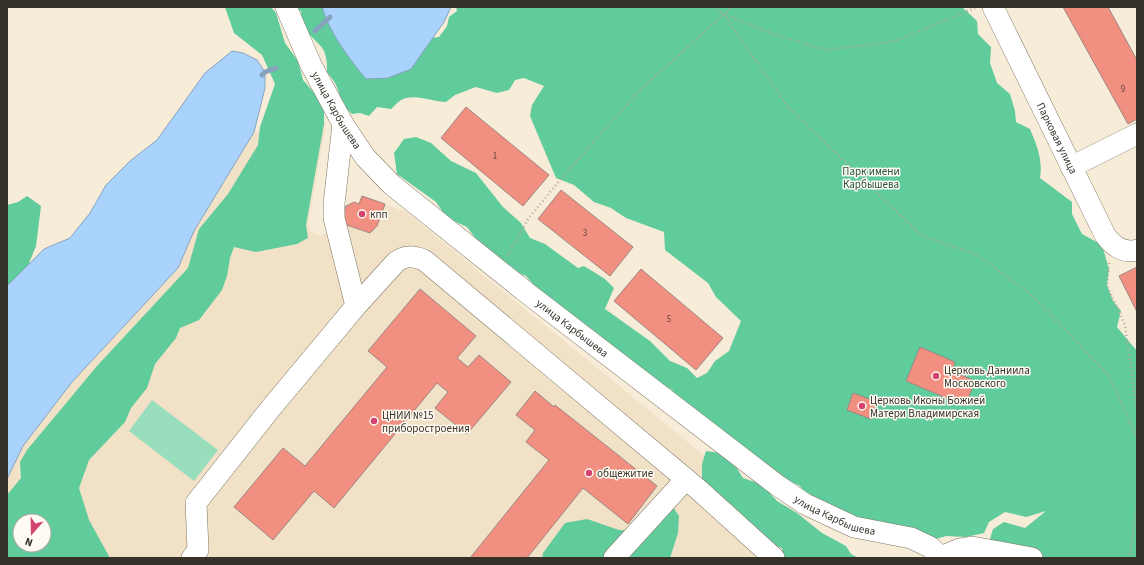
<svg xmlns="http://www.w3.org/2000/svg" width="1144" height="565" viewBox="0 0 1144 565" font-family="'Source Sans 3',sans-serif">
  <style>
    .built { fill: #f0e1c7; fill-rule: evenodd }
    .green { fill: #99debc }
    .forest { fill: #60cb9b; fill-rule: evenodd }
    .water { fill: #a9d3fd; stroke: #86a3be }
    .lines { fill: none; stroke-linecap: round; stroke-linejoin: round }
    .stream { stroke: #86a3be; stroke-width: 5 }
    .building { fill: #f18f81; stroke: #9e8682 }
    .minor-casing { stroke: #807765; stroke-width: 22 }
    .path { stroke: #b4ab9b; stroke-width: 2.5; stroke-dasharray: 1 3; stroke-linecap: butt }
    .minor { stroke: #fff; stroke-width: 21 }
    .poi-dot { fill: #d2446f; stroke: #fffbf2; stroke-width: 1.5 }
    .labels { text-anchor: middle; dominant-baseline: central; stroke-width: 3; stroke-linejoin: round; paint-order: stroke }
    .number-label { font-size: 9px; fill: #654940 }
    .street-label { font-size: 11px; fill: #36322a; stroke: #fffbf2 }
    .park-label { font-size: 11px; fill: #24513d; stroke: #fffbf2 }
    .poi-label { font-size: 11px; fill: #36322a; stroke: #fffbf2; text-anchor: start }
  </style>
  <rect width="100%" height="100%" fill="#f7ecd8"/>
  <path class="built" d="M 326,123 L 308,225 L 310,231 L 321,236 L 329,231 L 341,223 L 346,206 L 354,202 L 359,204 L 362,196 L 406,212 L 765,505 L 848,558 L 7,558 L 7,479 L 23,446 L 72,382 L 178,268 L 194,231 L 254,132 ZM 20,521 L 44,521 L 44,545 L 20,545 Z"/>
  <path class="green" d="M 152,400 L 218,450 L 194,481 L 129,431 Z"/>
  <g class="forest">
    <path d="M 225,7 L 271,7 L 276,13 L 285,43 L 298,61 L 303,80 L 315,94 L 324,110 L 324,124 L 306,225 L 308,238 L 297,244 L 256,252 L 234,247 L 230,258 L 227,276 L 222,290 L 199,320 L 180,328 L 176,338 L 155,364 L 147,388 L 131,408 L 125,422 L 89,460 L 79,488 L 89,520 L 110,558 L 7,558 L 7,495 L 21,478 L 20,462 L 27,450 L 97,366 L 188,268 L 199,229 L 228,194 L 258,145 L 260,127 L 275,84 L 262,55 L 234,33 ZM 20,521 L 44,521 L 44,545 L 20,545 Z"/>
    <path d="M 293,7 L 328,7 L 430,38 L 439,37 L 447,26 L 449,17 L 457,11 L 456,7 L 962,7 L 977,21 L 978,34 L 991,47 L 990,63 L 997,83 L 1010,94 L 1015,111 L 1016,122 L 1030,129 C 1037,146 1043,160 1040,178 L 1072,202 L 1072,214 L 1082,234 L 1102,245 L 1109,269 L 1107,285 L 1113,301 L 1121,311 L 1117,327 L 1137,351 L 1137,558 L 975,558 L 986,552 L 993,529 L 1004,522 L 1025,528 L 1046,511 L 1026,517 L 1005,512 L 989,522 L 984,533 L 966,537 L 946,536 L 933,540 L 811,504 L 800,486 L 783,478 L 677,399 L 672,390 L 639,373 L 543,296 L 526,276 L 501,266 L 483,248 L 467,227 L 447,218 L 436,202 L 397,174 L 394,153 L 404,139 L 416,137 L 431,143 L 451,161 L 476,173 L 503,207 L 521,223 L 530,238 L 545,244 L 578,268 L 584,266 L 605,279 L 614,288 L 605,309 L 650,341 L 670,361 L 687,368 L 697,378 L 707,373 L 715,361 L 729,351 L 741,321 L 716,297 L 708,283 L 665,250 L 664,232 L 626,218 L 611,208 L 594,202 L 574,185 L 556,178 L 530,116 L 532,105 L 544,86 L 524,78 L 515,80 L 509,90 L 497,93 L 476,87 L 455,95 L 446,102 C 432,102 415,93 401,100 C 397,102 394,107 391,109 L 377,107 L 369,116 L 360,113 L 352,114 L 341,103 C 340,91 335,81 327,72 C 328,43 317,47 304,27 C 301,23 301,16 301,11 L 294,9 Z"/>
    <path d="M 27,196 L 41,206 L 36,246 L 23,278 L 7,292 L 7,205 L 18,202 Z"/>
    <path d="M 706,451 L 720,453 L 736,467 L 743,478 L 758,483 L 767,490 L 777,501 L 797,513 L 822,533 L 846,546 L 851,554 L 859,558 L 784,558 L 782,548 L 770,544 L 702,482 L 702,464 Z"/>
    <path d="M 671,504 L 679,516 L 678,533 L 670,558 L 542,558 L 543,553 L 565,523 L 587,519 L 619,530 L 638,531 Z"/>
  </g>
  <g class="water">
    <path d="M 322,7 L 451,7 L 444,22 L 411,69 L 388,78 L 366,79 C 348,57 330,34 322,7 Z"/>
    <path d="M 232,51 L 243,53 L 257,60 L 265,72 L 265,88 L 254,132 L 194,231 L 178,268 L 72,382 L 23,446 L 7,479 L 7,286 L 44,249 L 70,238 L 90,213 L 106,185 L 130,161 L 157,140 L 205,73 Z"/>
  </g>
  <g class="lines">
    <g class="stream">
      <path d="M 315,31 L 330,17"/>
      <path d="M 262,75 L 265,72 L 276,68"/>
    </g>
  </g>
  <g class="building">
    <path d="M 1063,7 L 1108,7 L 1137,60 L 1137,119 L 1128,124 Z"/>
    <path d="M 466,107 L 549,175 L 523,206 L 441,138 Z"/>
    <path d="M 561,190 L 633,247 L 610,276 L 538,219 Z"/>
    <path d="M 362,196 L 385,204 L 377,226 L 370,233 L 341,223 L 346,206 L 354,202 L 359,204 Z"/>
    <path d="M 1137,267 L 1137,312 L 1119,276 Z"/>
    <path d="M 641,269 L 723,338 L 696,370 L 614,301 Z"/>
    <path d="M 420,289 L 476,336 L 457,358 L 468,367 L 479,355 L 511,382 L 467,434 L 435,408 L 448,392 L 437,383 L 334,508 L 314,491 L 273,540 L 234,507 L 283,448 L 305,466 L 387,367 L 368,351 Z"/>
    <path d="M 920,347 L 955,362 L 952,371 L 975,381 L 965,406 L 906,381 Z"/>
    <path d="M 535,391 L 554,407 L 555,405 L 657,486 L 628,524 L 583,488 L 527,558 L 470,558 L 549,460 L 526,442 L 535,430 L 516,415 Z"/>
    <path d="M 853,393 L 877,402 L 871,419 L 847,410 Z"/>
  </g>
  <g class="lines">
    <g class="minor-casing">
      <g id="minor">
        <path id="s1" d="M 286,7 L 311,65 L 343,124 L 365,157 L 392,185 L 527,293 L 777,485 L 805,504 L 854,527 L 911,538 L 930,547 L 942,558"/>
        <path id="s2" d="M 993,7 L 1105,235 C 1112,245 1123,254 1137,250"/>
        <path d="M 1071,167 L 1137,134"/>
        <path d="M 356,306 L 396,262 C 405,255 413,256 424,260 L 699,490 L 774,558"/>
        <path d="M 941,557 L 960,549 L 972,547 L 1032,558"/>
        <path d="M 192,558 L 198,550 L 196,503 L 271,408 L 356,306 L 334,218 L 334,204 L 343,124"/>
        <path d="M 614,558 L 686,479"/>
      </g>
    </g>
    <g class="path">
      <path d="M 714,7 L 723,14 L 776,35 L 826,50 L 895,41 L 975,8"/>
      <path d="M 723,14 L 789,108 L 921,235 L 979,256 L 1034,297 L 1109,376 L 1137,438"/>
      <path d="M 508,255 L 528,219 L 565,174 L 637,93 L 732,7"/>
      <path d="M 1109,263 L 1107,285 L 1125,325 L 1137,412"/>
      <path d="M 1129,558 L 1137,504"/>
    </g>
    <use href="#minor" class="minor"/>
  </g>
  <g class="poi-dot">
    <circle cx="362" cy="214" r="4"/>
    <circle cx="936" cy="376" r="4"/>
    <circle cx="862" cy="406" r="4"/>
    <circle cx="374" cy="421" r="4"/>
    <circle cx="589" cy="473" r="4"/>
  </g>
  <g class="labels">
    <g class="number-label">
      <text x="1123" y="89">9</text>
      <text x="495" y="156">1</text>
      <text x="585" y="233">3</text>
      <text x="669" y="319">5</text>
    </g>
    <g class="street-label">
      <text stroke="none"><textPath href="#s1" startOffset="115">улица Карбышева</textPath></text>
      <text stroke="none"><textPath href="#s2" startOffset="146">Парковая улица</textPath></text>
      <text stroke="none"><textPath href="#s1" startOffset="439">улица Карбышева</textPath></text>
      <text stroke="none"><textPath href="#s1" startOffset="763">улица Карбышева</textPath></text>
    </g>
    <g class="park-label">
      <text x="871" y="171">Парк имени<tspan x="871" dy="13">Карбышева</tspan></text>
    </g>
    <g class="poi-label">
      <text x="370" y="214">кпп</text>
      <text x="944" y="370">Церковь Даниила<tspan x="944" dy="13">Московского</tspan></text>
      <text x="870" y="400">Церковь Иконы Божией<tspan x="870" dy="13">Матери Владимирская</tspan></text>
      <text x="382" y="415">ЦНИИ №15<tspan x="382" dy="13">приборостроения</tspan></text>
      <text x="597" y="473">общежитие</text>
    </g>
  </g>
  <rect width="1144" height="565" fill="none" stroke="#36322a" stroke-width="16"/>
  <g transform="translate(32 533) rotate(200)"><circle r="19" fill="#fffbf2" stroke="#afaba2"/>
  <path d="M0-3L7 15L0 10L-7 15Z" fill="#d2446f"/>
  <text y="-6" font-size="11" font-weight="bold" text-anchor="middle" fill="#36322a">N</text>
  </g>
</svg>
